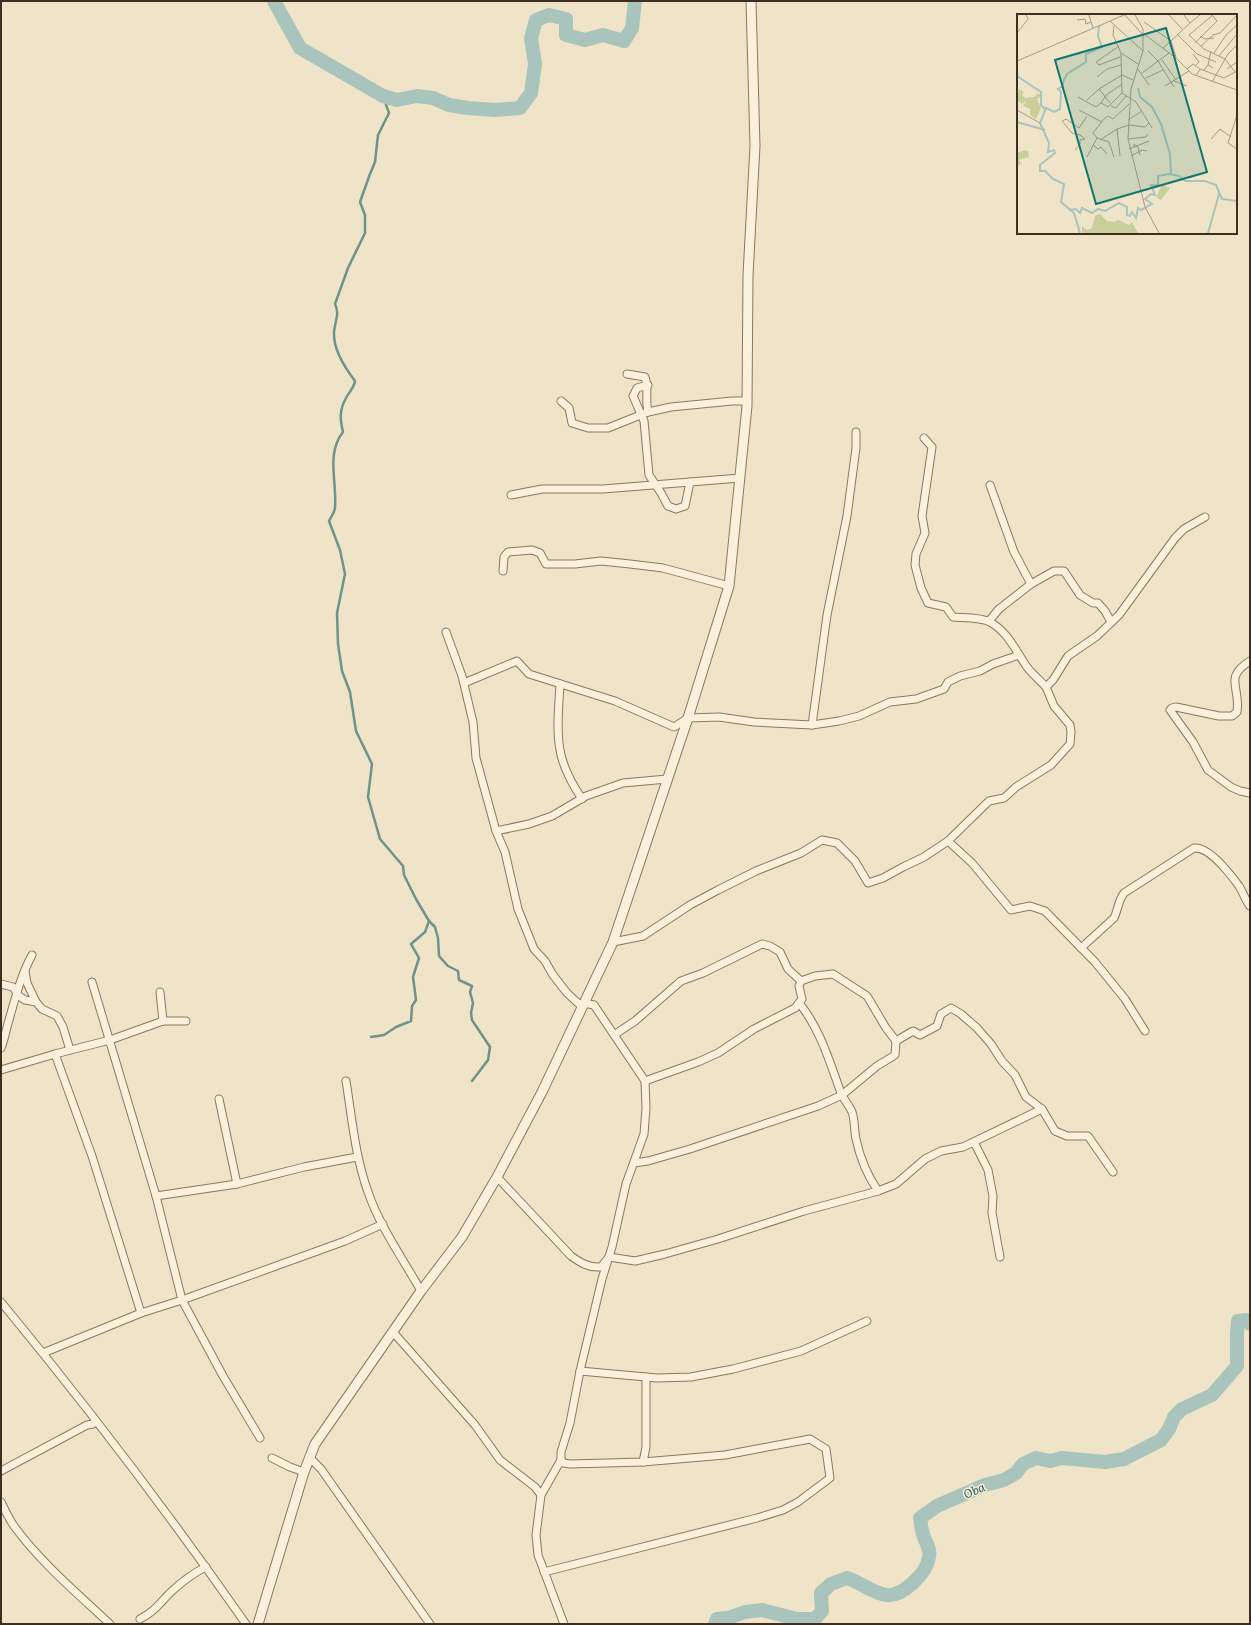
<svg xmlns="http://www.w3.org/2000/svg" width="1251" height="1625" viewBox="0 0 1251 1625" font-family="Literata,serif">
  <style>
    .lines { fill: none; stroke-linecap: round; stroke-linejoin: round }
    .stream { stroke: #6f938a; stroke-width: 2.5 }
    .river { stroke: #a9c4bc; stroke-width: 14 }
    .minor-casing { stroke: #8d765c; stroke-width: 9 }
    .tertiary-casing { stroke: #8d765c; stroke-width: 11 }
    .minor { stroke: #faf1dc; stroke-width: 7 }
    .tertiary { stroke: #faf1dc; stroke-width: 9 }
    .labels { text-anchor: middle; dominant-baseline: central; stroke-width: 3; stroke-linejoin: round; paint-order: stroke }
    .water-label { font-size: 12px; font-style: italic; fill: #2f5d5a; stroke: #f7eed8 }
    .inset-river { fill: none; stroke: #a9c4bc; stroke-width: 2 }
    .inset-road { fill: none; stroke: #a89b85; stroke-width: 1 }
    .view { fill: #0f766e; fill-opacity: 0.15; stroke: #0f766e; stroke-width: 2 }
    .inset-edge { fill: none; stroke: #3d2e20; stroke-width: 2 }
  </style>
  <rect width="100%" height="100%" fill="#f0e4c8"/>
  <g class="lines">
    <g class="stream">
      <path d="M 383,96 L 389,113 L 378,135 L 375,162 L 370,174 L 360,202 L 365,215 L 365,233 L 348,268 L 335,304 C 340,314 335,321 334,332 C 333,349 345,368 355,381 C 354,388 349,392 346,398 C 339,411 340,419 343,432 C 326,453 337,482 335,507 C 335,512 331,517 329,521 L 340,550 L 345,574 L 337,613 L 338,644 L 342,671 L 350,692 L 356,731 L 372,764 L 368,797 L 380,839 L 403,866 L 404,875 L 416,899 L 429,921 L 435,927 L 438,938 L 439,956 L 448,966 L 458,971 L 459,980 L 472,986 L 470,992 L 473,1003 L 471,1013 L 472,1020 L 490,1047 L 488,1060 L 472,1081"/>
      <path d="M 371,1037 L 384,1035 L 396,1027 L 411,1021 L 412,1006 L 416,1000 L 413,977 L 419,958 L 411,944 L 425,932 L 429,921"/>
    </g>
    <g class="river">
      <path d="M 274,1 L 300,48 L 383,96 L 397,100 L 417,96 L 433,98 L 449,105 L 468,108 L 494,110 L 520,108 L 531,93 L 535,64 L 531,38 L 536,20 L 549,15 L 566,19 L 566,35 L 585,40 L 603,35 L 624,41 L 632,28 L 635,1"/>
      <path d="M 715,1624 L 717,1619 L 728,1618 L 745,1612 L 762,1610 L 797,1619 L 815,1619 L 822,1611 L 821,1593 L 831,1584 L 847,1578 C 860,1582 872,1593 886,1595 C 903,1597 927,1573 929,1557 C 931,1548 925,1542 923,1534 C 921,1529 921,1523 920,1518 L 937,1506 L 985,1485 L 1004,1480 L 1016,1473 L 1023,1464 L 1036,1458 L 1050,1461 L 1062,1458 L 1105,1462 L 1124,1459 L 1161,1440 L 1169,1429 L 1174,1417 L 1182,1409 L 1212,1395 L 1237,1366 L 1237,1335 L 1238,1321 L 1246,1320 L 1250,1324"/>
    </g>
    <g class="minor-casing">
      <g id="minor">
        <path d="M 627,374 L 645,377 C 649,388 645,400 648,412"/>
        <path d="M 648,385 L 637,388 L 633,396 L 644,421 L 649,475 L 661,493 L 668,506 L 676,509 L 685,506 L 690,482"/>
        <path d="M 561,401 L 569,408 L 572,423 L 588,428 L 608,428 L 648,412 L 671,407 L 732,401 L 747,401"/>
        <path d="M 924,438 L 932,447 L 922,516 L 925,533 L 916,554 L 915,565 L 921,588 L 928,603 L 946,607 L 953,617 C 964,618 980,617 990,622 C 1008,632 1016,651 1027,667 C 1032,674 1040,680 1046,687 L 1053,680 L 1068,656 L 1097,636 L 1119,615 L 1175,538 L 1184,529 L 1205,517"/>
        <path d="M 990,485 L 1014,552 L 1031,584 L 1054,571 L 1064,571 L 1080,595 L 1093,603 L 1098,603 L 1105,611 L 1111,622"/>
        <path d="M 511,495 L 542,489 L 603,489 L 740,478"/>
        <path d="M 503,571 L 504,557 L 508,552 L 532,550 L 540,553 L 546,564 L 575,564 L 601,561 L 630,564 L 663,568 L 729,586"/>
        <path d="M 989,621 L 999,609 L 1031,584"/>
        <path d="M 446,632 L 462,676 L 473,722 L 476,758 L 496,831 L 505,852 L 518,909 L 534,949 L 545,961 L 553,975 L 567,993 L 579,1004 L 584,1003 L 594,1005 L 645,1081 L 698,1062 L 718,1053 L 754,1029 L 795,1008 L 802,999 L 799,986 L 801,981 L 815,976 L 833,974 L 867,996 L 886,1028 L 896,1041 L 913,1031 L 920,1035 L 937,1026 L 941,1014 L 951,1008 L 961,1014 L 977,1028 L 991,1044 L 1002,1061 L 1015,1075 L 1026,1097 L 1042,1109 L 1055,1131 L 1067,1136 L 1088,1136 L 1113,1172"/>
        <path d="M 1250,661 C 1223,678 1241,687 1237,712 L 1232,716 L 1219,716 L 1176,707 L 1172,708 L 1170,710 L 1193,742 L 1208,770 L 1231,787 L 1240,791 L 1250,793"/>
        <path d="M 464,683 L 517,661 L 529,674 L 615,701 L 674,727 L 688,718 L 719,717 L 754,722 L 812,725 L 827,615 L 847,516 L 856,448 L 856,432"/>
        <path d="M 560,684 C 559,705 556,729 560,750 C 563,768 572,784 582,799"/>
        <path d="M 812,725 L 839,721 L 859,716 L 890,702 L 916,699 L 944,689 L 948,682 L 960,676 L 980,671 L 993,664 L 1019,655"/>
        <path d="M 496,831 L 529,824 L 552,816 L 586,796 L 623,783 L 667,779"/>
        <path d="M 948,841 L 972,863 L 1011,910 L 1030,906 L 1045,911 L 1095,962 L 1125,999 L 1145,1031"/>
        <path d="M 613,942 L 643,936 L 690,905 L 718,890 L 756,871 L 801,853 L 822,840 L 837,843 L 855,861 L 868,883 L 883,878 L 903,867 L 924,857 L 948,841 L 989,801 L 1004,798 L 1016,787 L 1051,765 L 1070,744 L 1071,732 L 1070,725 L 1054,706 L 1046,687"/>
        <path d="M 1081,948 L 1114,918 C 1118,910 1118,901 1124,893 L 1194,848 C 1209,846 1231,875 1239,886 C 1243,892 1245,900 1250,906"/>
        <path d="M 25,971 L 27,983 L 36,1002"/>
        <path d="M 92,982 L 156,1196 L 182,1300 L 223,1376 L 260,1438"/>
        <path d="M 1,984 L 13,987 L 19,996 L 25,1000 L 36,1002 L 42,1009 L 57,1016 L 63,1027 L 70,1050"/>
        <path d="M 160,992 L 163,1021"/>
        <path d="M 799,1003 C 820,1028 830,1063 841,1093 C 844,1100 849,1105 852,1112 C 855,1120 854,1130 856,1139 C 860,1158 867,1175 878,1191"/>
        <path d="M 614,1035 L 635,1021 L 681,981 L 703,973 L 762,944 L 770,946 L 780,952 L 788,969 L 801,981"/>
        <path d="M 1,1048 C 4,1041 5,1035 7,1027 C 14,1003 20,977 32,955"/>
        <path d="M 55,1054 L 92,1156 L 141,1313"/>
        <path d="M 1,1070 L 55,1054 L 110,1040 L 163,1021 L 186,1021"/>
        <path d="M 346,1081 C 352,1118 355,1156 368,1192 C 380,1227 403,1259 421,1291"/>
        <path d="M 219,1099 L 237,1184"/>
        <path d="M 974,1142 L 988,1170 L 993,1196 L 992,1213 L 1000,1257"/>
        <path d="M 634,1163 L 648,1161 L 690,1149 L 818,1106 L 842,1095 L 877,1066 L 895,1055 L 896,1041"/>
        <path d="M 497,1177 L 571,1256 C 581,1263 589,1268 601,1267 L 609,1257 L 635,1261 L 665,1254 L 718,1239 L 804,1211 L 878,1191 L 896,1184 L 925,1159 L 941,1151 L 963,1147 L 1042,1109"/>
        <path d="M 156,1196 L 237,1184 L 304,1167 L 357,1157"/>
        <path d="M 1,1302 C 87,1406 169,1514 246,1624"/>
        <path d="M 393,1332 L 475,1425 L 500,1460 L 535,1487 L 541,1495"/>
        <path d="M 43,1353 L 141,1313 L 182,1300 L 345,1241 L 383,1224"/>
        <path d="M 580,1371 L 657,1378 L 691,1377 L 733,1369 L 801,1351 L 867,1321"/>
        <path d="M 309,1457 L 321,1469 L 430,1624"/>
        <path d="M 272,1458 L 290,1467 L 304,1472"/>
        <path d="M 643,1462 L 646,1447 L 646,1377"/>
        <path d="M 1,1471 L 87,1425 L 93,1424 L 95,1421"/>
        <path d="M 1,1502 C 5,1510 9,1519 14,1526 C 40,1562 78,1594 110,1624"/>
        <path d="M 544,1572 L 757,1518 L 783,1510 L 798,1502 L 830,1478 L 826,1449 L 810,1439 L 725,1455 L 643,1462 L 570,1464 L 564,1463 L 561,1460"/>
        <path d="M 140,1619 C 157,1610 160,1602 173,1590 C 183,1581 193,1573 206,1567"/>
        <path d="M 564,1624 L 538,1555 L 536,1535 L 541,1495 L 561,1460 L 561,1452 L 570,1423 L 580,1371 L 602,1279 L 612,1247 L 626,1184 L 644,1134 L 646,1108 L 645,1081"/>
      </g>
    </g>
    <g class="tertiary-casing">
      <path id="tertiary" d="M 258,1624 L 304,1472 L 315,1444 L 421,1291 L 462,1237 L 497,1177 L 542,1092 L 613,942 L 688,718 L 729,586 L 747,406 L 748,275 L 755,146 L 751,1"/>
    </g>
    <use href="#minor" class="minor"/>
    <use href="#tertiary" class="tertiary"/>
  </g>
  <g class="labels">
    <g class="water-label">
      <text transform="translate(974 1490) rotate(-23)">Oba</text>
    </g>
  </g>
  <g transform="translate(1017 14)">
    <rect width="220" height="220" fill="#f0e4c8"/>
    <path d="M 2,75 L 7,78 L 5,81 L 8,84 L 17,83 L 22,79 L 24,83 L 20,85 L 24,94 L 19,105 L 13,101 L 13,95 L 6,92 L 9,87 L 5,90 L 0,86 ZM 8,136 L 11,137 L 12,143 L 1,146 L 5,149 L 0,153 L 0,139 ZM 145,171 L 153,174 L 144,186 L 139,183 ZM 83,200 L 90,207 L 97,208 L 101,206 L 112,211 L 115,208 L 121,219 L 65,219 L 65,212 L 70,216 L 75,214 L 78,202 Z" fill="#c9cf9b"/>
    <path class="inset-river" d="M 0,62 L 24,78 L 24,91 L 28,95M 121,74 L 123,83 L 135,93 L 144,110 L 153,140 L 154,160M 0,108 L 28,116M 52,196 L 59,195 L 63,199 L 65,194 L 75,199 L 81,195 L 88,197 L 102,189 L 110,193 L 110,201 L 113,202 L 115,198 L 119,204 L 121,194 L 124,196 L 135,190 L 128,185 L 134,180 L 138,181 L 134,171 L 141,171 L 141,162 L 152,160 L 162,162 L 168,167 L 188,167 L 199,171 L 205,185 L 220,187M 63,219 L 57,199 L 44,188 L 47,170 L 36,165 L 28,157 L 23,157 L 23,151 L 38,139 L 37,136 L 31,138 L 32,129 L 23,109 L 29,94 L 37,98 L 43,95 L 44,78 L 41,75 L 46,72 L 46,68 L 50,60 L 69,48 L 69,40 L 85,33 L 81,22 L 82,12M 191,219 L 202,180"/>
    <path class="inset-road" d="M 72,1 L 76,14M 108,1 L 126,21M 118,1 L 126,15 L 126,37 L 114,75 L 111,125 L 128,193 L 142,219M 152,1 L 165,15M 196,1 L 172,21 L 187,35 L 208,45 L 218,58M 60,6 L 68,5 L 69,10 L 74,8M 93,7 L 126,37M 127,8 L 154,27 L 146,34M 173,9 L 183,1M 97,12 L 96,21 L 104,39 L 105,79M 0,19 L 11,5 L 9,1M 127,20 L 159,44 L 175,60 L 220,76M 160,20 L 180,40 L 199,48M 183,22 L 188,25 L 197,24M 178,29 L 200,7 L 195,1M 102,32 L 79,48 L 82,51 L 103,43M 184,32 L 196,21 L 203,19 L 220,1M 131,37 L 141,47 L 157,73M 104,39 L 121,50M 197,39 L 209,21 L 220,11M 176,40 L 182,48 L 178,52M 202,42 L 220,20M 159,43 L 154,27 L 173,9 L 167,1M 145,46 L 159,66M 0,47 L 107,1M 191,51 L 194,37M 120,54 L 132,71M 170,55 L 176,50 L 183,55M 210,55 L 220,48M 187,56 L 191,51 L 196,54M 125,59 L 152,39M 179,62 L 183,55 L 207,64 L 220,57M 80,63 L 90,55 L 104,51M 129,64 L 146,56M 157,67 L 170,72M 195,68 L 211,40 L 220,31M 148,72 L 172,57M 82,75 L 93,89M 61,83 L 79,93 L 84,89 L 91,93 L 105,79 L 119,88 L 135,114M 70,86 L 82,75 L 105,61 L 116,66M 84,89 L 89,81 L 104,71M 94,92 L 99,94 L 109,82M 0,96 L 23,109M 62,96 L 85,108M 220,101 L 211,129 L 220,135M 111,106 L 125,97M 80,124 L 76,119 L 86,106 L 91,102 L 96,105 L 112,90M 111,125 L 129,123 L 131,120M 194,125 L 203,115 L 214,123M 83,126 L 100,115M 76,131 L 81,135 L 84,133 L 90,140M 117,133 L 117,130 L 121,133 L 123,141M 112,135 L 132,127M 58,136 L 63,130 L 63,126 L 68,125 L 63,121 L 55,119 L 45,107 L 49,105 L 62,114 L 70,102M 103,142 L 100,115 L 112,111 L 128,113 L 132,109M 114,142 L 125,136 L 130,137M 70,143 L 80,124 L 92,128 L 97,143"/>
    <path class="view" d="M 149,14 L 190,158 L 79,190 L 38,46 Z"/>
    <rect width="220" height="220" class="inset-edge"/>
  </g>
  <rect width="1251" height="1625" fill="none" stroke="#3d2e20" stroke-width="4"/>
</svg>
